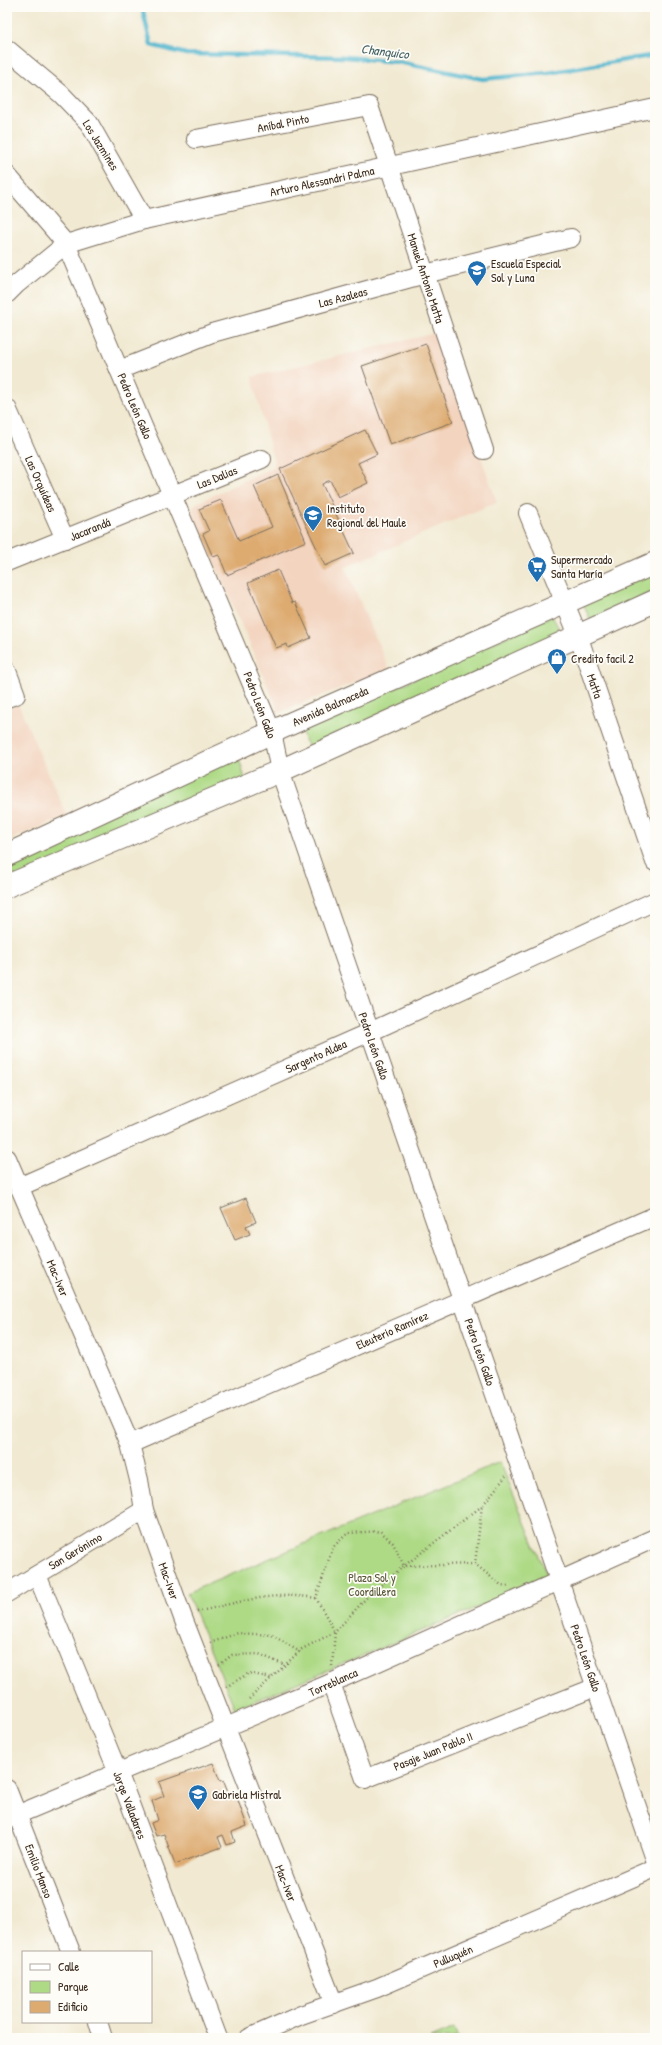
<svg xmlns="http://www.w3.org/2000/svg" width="662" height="2045" viewBox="0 0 662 2045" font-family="'Patrick Hand',sans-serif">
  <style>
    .built { fill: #f3d4bf }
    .green { fill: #aeda86; stroke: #748252 }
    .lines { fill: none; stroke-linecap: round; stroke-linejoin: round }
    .stream { stroke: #4eb4cc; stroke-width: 4.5 }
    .building { fill: #ddaa6f }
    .minor-casing { stroke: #7b6d5d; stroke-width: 20 }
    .major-casing { stroke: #7b6d5d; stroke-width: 24 }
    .path { stroke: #7b6d5d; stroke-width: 2.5; stroke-dasharray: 1 3; stroke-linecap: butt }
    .minor { stroke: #fff; stroke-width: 18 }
    .major { stroke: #fff; stroke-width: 22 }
    .labels { text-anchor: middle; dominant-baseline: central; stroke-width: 3.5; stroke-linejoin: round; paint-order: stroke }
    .street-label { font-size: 12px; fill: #3b2a1e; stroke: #fdfcf7 }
    .poi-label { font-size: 12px; fill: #3b2a1e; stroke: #fdfcf7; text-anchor: start }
    .park-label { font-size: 12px; fill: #585638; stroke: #fdfcf7 }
    .water-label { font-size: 13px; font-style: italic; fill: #436164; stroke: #fdfcf7 }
  </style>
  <rect width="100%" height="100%" fill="#fdfcf7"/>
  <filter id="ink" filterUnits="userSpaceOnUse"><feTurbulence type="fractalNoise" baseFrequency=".025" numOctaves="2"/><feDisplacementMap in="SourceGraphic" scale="8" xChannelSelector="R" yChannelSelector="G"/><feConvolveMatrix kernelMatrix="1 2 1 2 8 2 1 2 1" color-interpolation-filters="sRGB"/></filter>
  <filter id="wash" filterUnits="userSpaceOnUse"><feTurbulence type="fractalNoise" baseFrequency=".012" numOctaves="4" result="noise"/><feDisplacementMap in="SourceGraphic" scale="16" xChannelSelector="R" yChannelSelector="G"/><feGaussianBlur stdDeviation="0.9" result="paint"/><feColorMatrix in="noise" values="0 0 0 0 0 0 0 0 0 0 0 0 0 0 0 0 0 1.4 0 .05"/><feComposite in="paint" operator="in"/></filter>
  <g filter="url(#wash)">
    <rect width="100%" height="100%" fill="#f1e9d1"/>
    <g class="built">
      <path d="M 436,333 L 497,502 L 345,567 L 389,669 L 279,712 L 192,511 L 195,504 L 275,466 L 252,377 Z"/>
      <path d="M 18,704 L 67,816 L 7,841 L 7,709 Z"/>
    </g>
    <g class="green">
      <path d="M 655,570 L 655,591 L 590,619 L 582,602 Z"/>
      <path d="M 552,616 L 562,634 L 310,750 L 301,731 Z"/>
      <path d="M 238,755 L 245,779 L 7,882 L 7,861 Z"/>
      <path d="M 500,1462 L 548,1578 L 235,1709 L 187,1593 Z"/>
      <path d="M 454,2028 L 458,2038 L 430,2038 Z"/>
    </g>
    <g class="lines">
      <path class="stream" d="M 142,7 L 151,45 L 186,54 L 346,57 L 398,62 L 483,79 L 548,73 L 655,55"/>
    </g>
    <g id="blocks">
      <g class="building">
        <path d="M 426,344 L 453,422 L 390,445 L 362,366 Z"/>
        <path d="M 365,430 L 377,454 L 358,463 L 368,483 L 338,497 L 330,480 L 322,484 L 354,553 L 325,566 L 280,469 Z"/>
        <path d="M 278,475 L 306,541 L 227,575 L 219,555 L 213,557 L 203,534 L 209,531 L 199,509 L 221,500 L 239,541 L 272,527 L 254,486 Z"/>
        <path d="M 278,570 L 292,603 L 295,602 L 311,638 L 288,648 L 287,644 L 276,648 L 248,583 Z"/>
        <path d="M 246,1198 L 256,1222 L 246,1226 L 250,1234 L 235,1240 L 221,1208 Z"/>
        <path d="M 213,1763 L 220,1781 L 223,1780 L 229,1795 L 235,1792 L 247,1826 L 232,1832 L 235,1842 L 227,1845 L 223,1835 L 218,1837 L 222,1847 L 175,1864 L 164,1834 L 156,1836 L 151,1823 L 158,1820 L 152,1801 L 164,1796 L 159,1782 Z"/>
      </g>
    </g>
  </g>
  <g filter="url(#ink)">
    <use href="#blocks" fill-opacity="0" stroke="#7b6d5d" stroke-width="1"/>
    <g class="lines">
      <g class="minor-casing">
        <g id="minor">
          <path d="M 7,49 L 61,94 L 89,123 L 144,220"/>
          <path d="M 196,139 L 369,106 L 484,450"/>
          <path d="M 7,175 L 66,244 L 272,732 L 280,771 L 655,1859"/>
          <path d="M 7,294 L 17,284 L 66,244 L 144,220 L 655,108"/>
          <path d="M 119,370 L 212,333 L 425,274 L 571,238"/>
          <path d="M 7,408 L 65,539"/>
          <path d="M 528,513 L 578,635 L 655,862"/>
          <path d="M 7,562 L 262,459"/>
          <path d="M 7,671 L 16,695 L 7,698"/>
          <path d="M 7,1158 L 130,1444 L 139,1480 L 144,1510 L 183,1618 L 334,2004"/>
          <path d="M 19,1187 L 370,1032 L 655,901"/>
          <path d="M 130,1444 L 655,1216"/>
          <path d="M 37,1575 L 118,1772 L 218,2038"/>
          <path d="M 7,1593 L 144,1510"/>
          <path d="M 331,1683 L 365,1779 L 596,1687"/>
          <path d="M 7,1789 L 71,1952"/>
          <path d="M 7,1819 L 331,1683 L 655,1538"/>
          <path d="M 98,2022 L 103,2038"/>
          <path d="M 249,2038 L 301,2015 L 377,1988 L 655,1868"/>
        </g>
      </g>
      <g class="major-casing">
        <g id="major">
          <path d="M 7,855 L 283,727 L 655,563"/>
          <path d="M 7,886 L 280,771 L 655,601"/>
        </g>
      </g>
      <g class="path">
        <path d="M 475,1564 L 482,1506 L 506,1476"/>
        <path d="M 197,1612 C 239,1602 272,1591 316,1598"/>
        <path d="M 210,1643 L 238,1633 L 272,1635 L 300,1652"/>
        <path d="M 219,1665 L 232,1655 L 259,1654 L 285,1665"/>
        <path d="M 332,1666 L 335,1632 L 369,1595 L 404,1566 L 475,1564 L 501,1585 L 508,1586"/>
        <path d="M 226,1687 L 249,1673 L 271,1678"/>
        <path d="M 249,1699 L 302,1649 L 335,1632 L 316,1598 L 333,1547 L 348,1533 L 380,1531 L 393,1543 L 404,1566 L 482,1506"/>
      </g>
      <use href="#minor" class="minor"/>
      <use href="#major" class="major"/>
    </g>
  </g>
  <defs>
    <g id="school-pin" transform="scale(1)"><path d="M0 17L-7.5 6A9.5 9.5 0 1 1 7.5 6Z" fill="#1f6fb2" stroke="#fdfcf7"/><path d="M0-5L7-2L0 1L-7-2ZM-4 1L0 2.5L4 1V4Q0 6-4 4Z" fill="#fff"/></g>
    <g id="supermarket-pin" transform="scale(1)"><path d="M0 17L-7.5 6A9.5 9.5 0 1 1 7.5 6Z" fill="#1f6fb2" stroke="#fdfcf7"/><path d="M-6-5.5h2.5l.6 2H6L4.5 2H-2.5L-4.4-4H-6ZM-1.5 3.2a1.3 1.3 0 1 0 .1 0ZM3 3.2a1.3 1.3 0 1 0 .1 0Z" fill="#fff"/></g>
    <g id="shop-pin" transform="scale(1)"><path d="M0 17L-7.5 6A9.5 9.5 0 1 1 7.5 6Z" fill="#1f6fb2" stroke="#fdfcf7"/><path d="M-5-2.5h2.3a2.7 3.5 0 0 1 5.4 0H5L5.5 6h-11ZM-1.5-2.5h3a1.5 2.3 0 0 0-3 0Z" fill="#fff"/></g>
  </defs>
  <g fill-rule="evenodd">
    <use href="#school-pin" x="477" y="270"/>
    <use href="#school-pin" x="313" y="515"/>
    <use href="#supermarket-pin" x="537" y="566"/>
    <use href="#shop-pin" x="557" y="658"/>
    <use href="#school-pin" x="198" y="1794"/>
  </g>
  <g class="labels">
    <g class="street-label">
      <text transform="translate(283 123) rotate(-11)">Aníbal Pinto</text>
      <text transform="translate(101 145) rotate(58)">Los Jazmines</text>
      <text transform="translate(322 181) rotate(-12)">Arturo Alessandri Palma</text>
      <text transform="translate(426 278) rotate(72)">Manuel Antonio Matta</text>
      <text transform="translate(343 297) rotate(-15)">Las Azaleas</text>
      <text transform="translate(135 406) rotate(67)">Pedro León Gallo</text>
      <text transform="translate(217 477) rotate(-22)">Las Dalias</text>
      <text transform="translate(41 484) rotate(66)">Las Orquídeas</text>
      <text transform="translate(90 529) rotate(-22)">Jacarandá</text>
      <text transform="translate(595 686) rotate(71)">Matta</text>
      <text transform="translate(260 705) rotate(69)">Pedro León Gallo</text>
      <text transform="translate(330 706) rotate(-24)">Avenida Balmaceda</text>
      <text transform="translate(374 1046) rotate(71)">Pedro León Gallo</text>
      <text transform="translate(316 1056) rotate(-24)">Sargento Aldea</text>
      <text transform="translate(58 1278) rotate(67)">Mac-Iver</text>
      <text transform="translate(392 1330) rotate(-24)">Eleuterio Ramírez</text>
      <text transform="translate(480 1352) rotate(71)">Pedro León Gallo</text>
      <text transform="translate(75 1551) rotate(-31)">San Gerónimo</text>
      <text transform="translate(169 1581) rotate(70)">Mac-Iver</text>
      <text transform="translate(586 1658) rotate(71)">Pedro León Gallo</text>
      <text transform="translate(333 1682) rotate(-24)">Torreblanca</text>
      <text transform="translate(433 1751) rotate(-22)">Pasaje Juan Pablo II</text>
      <text transform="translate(130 1805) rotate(69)">Jorge Valladares</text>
      <text transform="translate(39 1871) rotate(69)">Emilio Manso</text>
      <text transform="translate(286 1883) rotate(68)">Mac-Iver</text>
      <text transform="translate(453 1956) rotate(-23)">Pulluquén</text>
    </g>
    <g class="poi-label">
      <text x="491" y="263">Escuela Especial<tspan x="491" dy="14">Sol y Luna</tspan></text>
      <text x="327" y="508">Instituto<tspan x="327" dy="14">Regional del Maule</tspan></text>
      <text x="551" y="559">Supermercado<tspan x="551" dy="14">Santa María</tspan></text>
      <text x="571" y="658">Credito facil 2</text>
      <text x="212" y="1794">Gabriela Mistral</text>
    </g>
    <g class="park-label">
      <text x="372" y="1577">Plaza Sol y<tspan x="372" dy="14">Coordillera</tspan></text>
    </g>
    <g class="water-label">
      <text transform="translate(385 51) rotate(7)">Chanquico</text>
    </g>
  </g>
  <rect width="662" height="2045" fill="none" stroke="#fdfcf7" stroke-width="24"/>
  <rect x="22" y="1951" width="130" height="72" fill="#fdfcf7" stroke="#afa8a0"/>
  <rect x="30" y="1964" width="20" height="6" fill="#ffffff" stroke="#afa8a0"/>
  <text x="58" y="1971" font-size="12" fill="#3b2a1e">Calle</text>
  <rect x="30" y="1981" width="20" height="12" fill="#aeda86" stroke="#afa8a0"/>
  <text x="58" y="1991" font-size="12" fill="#3b2a1e">Parque</text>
  <rect x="30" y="2001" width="20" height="12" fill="#ddaa6f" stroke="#afa8a0"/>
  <text x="58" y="2011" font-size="12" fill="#3b2a1e">Edificio</text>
</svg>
